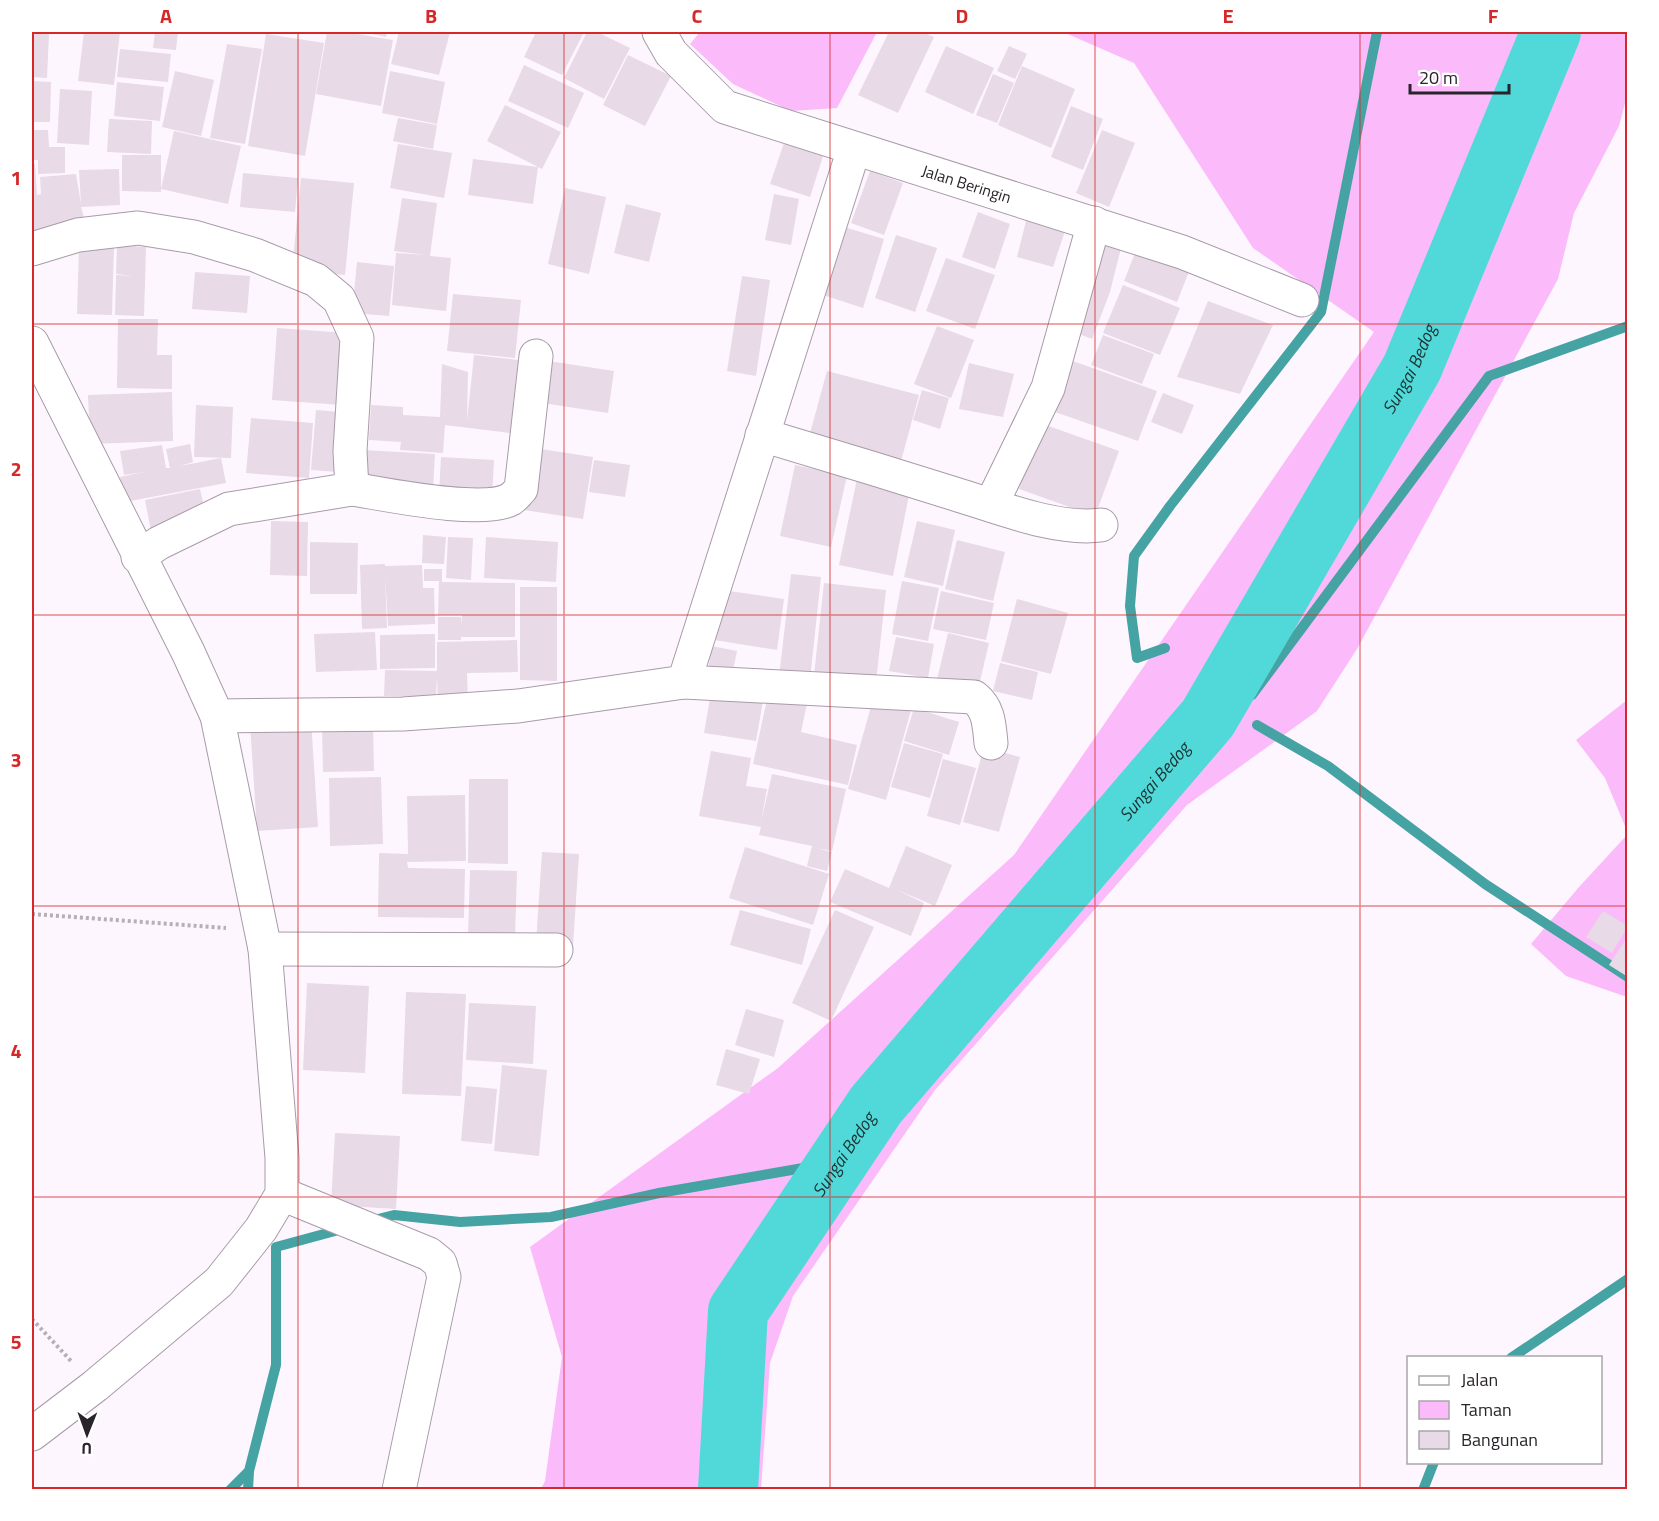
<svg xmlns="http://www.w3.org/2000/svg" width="1659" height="1521" viewBox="0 0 1659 1521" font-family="'Titillium Web',sans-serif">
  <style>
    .green { fill: #fbbafa }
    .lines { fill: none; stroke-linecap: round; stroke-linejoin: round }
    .stream { stroke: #45a3a4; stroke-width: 10 }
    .river { stroke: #51d9d9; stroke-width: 60 }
    .building { fill: #e8dae7 }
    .minor-casing { stroke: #a89ba8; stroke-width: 35 }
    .path { stroke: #b6afb6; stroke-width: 4; stroke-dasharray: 3 3; stroke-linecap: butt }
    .minor { stroke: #fff; stroke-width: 33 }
    .grid { fill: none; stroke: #d62828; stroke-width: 1.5; stroke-opacity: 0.55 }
    .labels { text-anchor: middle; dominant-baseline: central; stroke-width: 4.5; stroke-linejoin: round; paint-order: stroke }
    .street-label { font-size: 16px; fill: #292429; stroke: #fff }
    .water-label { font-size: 18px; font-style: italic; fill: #1c3333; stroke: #fff }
    .neatline { fill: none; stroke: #d62828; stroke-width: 2 }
    .grid-label { font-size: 20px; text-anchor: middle; font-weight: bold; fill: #d62828 }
  </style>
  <rect width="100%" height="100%" fill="#fef6fe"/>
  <g class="green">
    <path d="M 700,32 L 877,32 L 837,108 L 791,111 L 733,84 L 690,44 Z"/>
    <path d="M 1063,32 L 1627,32 L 1627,96 L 1619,126 L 1574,213 L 1558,279 L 1357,649 L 1317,711 L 1187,805 L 935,1090 L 793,1296 L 770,1363 L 761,1489 L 541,1489 L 545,1481 L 562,1357 L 530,1247 L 778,1068 L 1014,855 L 1374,332 L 1253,248 L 1134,63 Z"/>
    <path d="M 1627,700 L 1627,831 L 1605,778 L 1576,740 Z"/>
    <path d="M 1627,835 L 1627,997 L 1566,976 L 1531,944 L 1579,887 Z"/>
  </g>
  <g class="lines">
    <g class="stream">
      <path d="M 1165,648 L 1137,658 L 1130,606 L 1134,556 L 1170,506 L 1321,312 L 1377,32"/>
      <path d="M 1252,695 L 1489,376 L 1628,326"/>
      <path d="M 1257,725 L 1328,766 L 1485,884 L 1628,977"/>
      <path d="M 378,1219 L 394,1215 L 460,1222 L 551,1217 L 659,1193 L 838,1162"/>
      <path d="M 1511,1358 L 1628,1279"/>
      <path d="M 230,1490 L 249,1471 L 276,1365 L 276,1247 L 335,1231"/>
      <path d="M 248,1490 L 249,1471"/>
      <path d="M 1423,1490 L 1434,1462"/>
    </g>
    <path class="river" id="s1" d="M 728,1490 L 738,1311 L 876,1105 L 1208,718 L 1412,368 L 1551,32"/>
  </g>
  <g class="building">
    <path d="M 84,32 L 120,32 L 114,85 L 78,81 Z"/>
    <path d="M 155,32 L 178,32 L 176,50 L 153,48 Z"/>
    <path d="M 327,32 L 345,32 L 393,40 L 381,106 L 316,94 Z"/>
    <path d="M 362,32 L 387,32 L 386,37 Z"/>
    <path d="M 399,32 L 450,32 L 439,75 L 391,64 Z"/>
    <path d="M 536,32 L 584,32 L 562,75 L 524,57 Z"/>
    <path d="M 587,32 L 597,32 L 630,48 L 604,99 L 564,78 Z"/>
    <path d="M 889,32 L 922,32 L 934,37 L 898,113 L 858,95 Z"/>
    <path d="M 32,34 L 49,34 L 47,78 L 32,77 Z"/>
    <path d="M 266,34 L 324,43 L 305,156 L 248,146 Z"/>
    <path d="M 227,44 L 262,49 L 245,144 L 210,138 Z"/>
    <path d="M 946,46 L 994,68 L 973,114 L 925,92 Z"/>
    <path d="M 1009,46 L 1027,54 L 1015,79 L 997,71 Z"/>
    <path d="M 120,49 L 171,54 L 168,82 L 117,77 Z"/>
    <path d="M 628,55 L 671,76 L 645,126 L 603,105 Z"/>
    <path d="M 524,65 L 584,93 L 568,128 L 508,101 Z"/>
    <path d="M 1022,66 L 1075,89 L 1051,148 L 998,125 Z"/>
    <path d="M 175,71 L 214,80 L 201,136 L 162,127 Z"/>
    <path d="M 390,71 L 445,82 L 437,124 L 382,113 Z"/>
    <path d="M 993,74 L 1014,83 L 997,123 L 976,115 Z"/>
    <path d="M 32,81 L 51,82 L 50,122 L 32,122 Z"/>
    <path d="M 117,82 L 164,87 L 160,121 L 114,116 Z"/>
    <path d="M 60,89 L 92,91 L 89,145 L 57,143 Z"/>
    <path d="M 505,105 L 561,132 L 542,169 L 487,141 Z"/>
    <path d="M 1071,106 L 1103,119 L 1083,170 L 1051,157 Z"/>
    <path d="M 398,118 L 437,125 L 433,149 L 393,141 Z"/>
    <path d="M 109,119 L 152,121 L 151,154 L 107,152 Z"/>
    <path d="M 32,130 L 48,130 L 49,147 L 65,147 L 65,173 L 38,174 L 38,160 L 32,160 Z"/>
    <path d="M 1102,130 L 1135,143 L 1109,207 L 1076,193 Z"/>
    <path d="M 174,131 L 241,146 L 228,204 L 161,189 Z"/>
    <path d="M 786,137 L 825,150 L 810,197 L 770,184 Z"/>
    <path d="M 398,144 L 452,153 L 444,198 L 390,188 Z"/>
    <path d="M 122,155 L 161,155 L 161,192 L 122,191 Z"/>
    <path d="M 473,159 L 538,167 L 533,204 L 468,195 Z"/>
    <path d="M 32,164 L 35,164 L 37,195 L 41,194 L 40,177 L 76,174 L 81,204 L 79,170 L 119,169 L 120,205 L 81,207 L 85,221 L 32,235 Z"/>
    <path d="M 870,171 L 903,183 L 884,235 L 851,223 Z"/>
    <path d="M 243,173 L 298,178 L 295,212 L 240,207 Z"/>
    <path d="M 301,178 L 354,183 L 345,275 L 292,270 Z"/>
    <path d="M 565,188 L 606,197 L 589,274 L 548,264 Z"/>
    <path d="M 774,194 L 799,199 L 791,245 L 765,240 Z"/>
    <path d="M 402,198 L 437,203 L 430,256 L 451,258 L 446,311 L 392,305 L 396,253 L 426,255 L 394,251 Z"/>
    <path d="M 626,204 L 661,213 L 649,262 L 614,253 Z"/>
    <path d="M 978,212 L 1010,224 L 995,269 L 962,257 Z"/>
    <path d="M 1028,213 L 1067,225 L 1053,267 L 1017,257 Z"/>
    <path d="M 844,227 L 884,239 L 863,308 L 823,295 Z"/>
    <path d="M 1095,234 L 1122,244 L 1110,292 L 1092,339 L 1066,329 Z"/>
    <path d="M 896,235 L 937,248 L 915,312 L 875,298 Z"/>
    <path d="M 1139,243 L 1192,264 L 1177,302 L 1124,281 Z"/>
    <path d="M 117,245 L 146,247 L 144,316 L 115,315 L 116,275 L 133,276 L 116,274 Z"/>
    <path d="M 79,246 L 114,247 L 112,315 L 77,314 Z"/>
    <path d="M 946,258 L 995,275 L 975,329 L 926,311 Z"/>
    <path d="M 357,262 L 394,266 L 389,316 L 352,313 Z"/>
    <path d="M 195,272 L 250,276 L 247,313 L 192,309 Z"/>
    <path d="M 742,276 L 770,280 L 756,376 L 727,371 Z"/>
    <path d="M 1123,285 L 1180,308 L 1160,355 L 1103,333 Z"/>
    <path d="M 453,294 L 521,300 L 515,358 L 447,351 Z"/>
    <path d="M 1208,301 L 1273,325 L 1240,394 L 1177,377 Z"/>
    <path d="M 118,319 L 158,319 L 157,355 L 172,355 L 172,389 L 117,388 Z"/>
    <path d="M 937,326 L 974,340 L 951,398 L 914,384 Z"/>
    <path d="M 277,328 L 346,333 L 341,405 L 272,400 Z"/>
    <path d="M 1103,335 L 1154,354 L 1142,384 L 1091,365 Z"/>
    <path d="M 474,355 L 518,360 L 510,433 L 445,425 L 443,453 L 400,450 L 401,442 L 369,440 L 371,405 L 403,407 L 403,415 L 440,417 L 442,364 L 468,372 L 467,421 Z"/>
    <path d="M 542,360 L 614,371 L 608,413 L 536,402 Z"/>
    <path d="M 1073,361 L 1157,391 L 1138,441 L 1055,412 Z"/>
    <path d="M 969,363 L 1014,374 L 1003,417 L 959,409 Z"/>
    <path d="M 827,371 L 919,395 L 901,461 L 809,437 Z"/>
    <path d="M 922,390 L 949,398 L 940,429 L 913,420 Z"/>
    <path d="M 172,392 L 173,441 L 90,444 L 88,395 Z"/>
    <path d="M 1163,393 L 1194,405 L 1182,434 L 1151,422 Z"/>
    <path d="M 196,405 L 233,407 L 231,458 L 194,457 Z"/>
    <path d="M 316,410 L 342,412 L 338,472 L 311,470 Z"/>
    <path d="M 251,418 L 313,423 L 309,478 L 246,473 Z"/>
    <path d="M 1043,424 L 1119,451 L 1095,516 L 1019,489 Z"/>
    <path d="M 190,444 L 193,462 L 180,466 L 221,458 L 226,483 L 125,502 L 120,477 L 144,472 L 124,475 L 120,451 L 162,445 L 166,468 L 170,468 L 166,449 Z"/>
    <path d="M 534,448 L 593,457 L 583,519 L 524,510 Z"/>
    <path d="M 364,450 L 435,454 L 433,491 L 362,488 Z"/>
    <path d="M 441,457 L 494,460 L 492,497 L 439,494 Z"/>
    <path d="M 594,460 L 630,465 L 625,497 L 589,492 Z"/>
    <path d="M 795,465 L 847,476 L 831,547 L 780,536 Z"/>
    <path d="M 857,479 L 910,490 L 893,576 L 839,565 Z"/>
    <path d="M 200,489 L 207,519 L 151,531 L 145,500 Z"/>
    <path d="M 271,521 L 308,522 L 307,576 L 270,575 Z"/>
    <path d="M 917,521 L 955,530 L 943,586 L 904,577 Z"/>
    <path d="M 423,535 L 446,537 L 444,564 L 422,563 Z"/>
    <path d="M 448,537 L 473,538 L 471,580 L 446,578 Z"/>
    <path d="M 486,537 L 558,542 L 556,582 L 484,578 Z"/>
    <path d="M 957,540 L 1005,552 L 993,601 L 945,589 Z"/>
    <path d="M 310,542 L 358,543 L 357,594 L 310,594 Z"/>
    <path d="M 385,564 L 385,566 L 422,565 L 423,588 L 434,588 L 435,624 L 388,626 L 385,573 L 387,628 L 362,629 L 360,565 Z"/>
    <path d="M 424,569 L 442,569 L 442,582 L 515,583 L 515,637 L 461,637 L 461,640 L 438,640 L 438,617 L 461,617 L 462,623 L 462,615 L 438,615 L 439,581 L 424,581 Z"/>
    <path d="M 791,574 L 821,577 L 810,680 L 779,677 Z"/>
    <path d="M 902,581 L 939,588 L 928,641 L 892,634 Z"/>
    <path d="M 824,583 L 886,590 L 876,682 L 814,675 Z"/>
    <path d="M 520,587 L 557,587 L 557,681 L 520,680 Z"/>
    <path d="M 722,590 L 784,599 L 777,650 L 714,640 Z"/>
    <path d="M 941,591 L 994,603 L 986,640 L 933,629 Z"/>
    <path d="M 1017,599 L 1068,613 L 1051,674 L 1001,661 Z"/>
    <path d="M 375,632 L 377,670 L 316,672 L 314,634 Z"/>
    <path d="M 948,633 L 989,643 L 977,694 L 936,684 Z"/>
    <path d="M 435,634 L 435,668 L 380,669 L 380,635 Z"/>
    <path d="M 896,637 L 934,644 L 928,678 L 889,671 Z"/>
    <path d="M 517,640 L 518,672 L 467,673 L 468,704 L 438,705 L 437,677 L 436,697 L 384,696 L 385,670 L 437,671 L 437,642 Z"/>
    <path d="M 712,646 L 737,651 L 731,680 L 707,675 Z"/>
    <path d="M 1000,663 L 1038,672 L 1032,700 L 993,691 Z"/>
    <path d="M 769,690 L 808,699 L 801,732 L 857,745 L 848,785 L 753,764 Z"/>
    <path d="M 711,692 L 763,701 L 756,741 L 704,733 Z"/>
    <path d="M 873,699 L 911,710 L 886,800 L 848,789 Z"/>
    <path d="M 914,708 L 959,722 L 949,755 L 904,741 Z"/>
    <path d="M 311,720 L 318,827 L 257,831 L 250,724 Z"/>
    <path d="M 373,727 L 374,771 L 323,772 L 322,728 Z"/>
    <path d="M 904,743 L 943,754 L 930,798 L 891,787 Z"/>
    <path d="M 984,747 L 1020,757 L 999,832 L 963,822 Z"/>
    <path d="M 711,751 L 751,758 L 746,786 L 767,789 L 761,822 L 772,774 L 846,789 L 832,851 L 816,848 L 832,852 L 827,871 L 807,866 L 812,846 L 759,835 L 761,827 L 699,816 Z"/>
    <path d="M 943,759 L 976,768 L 960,825 L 927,816 Z"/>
    <path d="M 381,777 L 383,844 L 330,846 L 329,778 Z"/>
    <path d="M 469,779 L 508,779 L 508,864 L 468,863 Z"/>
    <path d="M 465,795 L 466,861 L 407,862 L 408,868 L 465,869 L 464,918 L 378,917 L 379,853 L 408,854 L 407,796 Z"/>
    <path d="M 906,846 L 952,865 L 935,906 L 895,889 L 924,903 L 911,936 L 830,902 L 845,869 L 889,888 Z"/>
    <path d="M 745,847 L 829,874 L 813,925 L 729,898 Z"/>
    <path d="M 542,852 L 579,854 L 573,946 L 536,943 Z"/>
    <path d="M 470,870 L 517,871 L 515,939 L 468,937 Z"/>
    <path d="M 740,910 L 811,929 L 802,965 L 730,945 Z"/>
    <path d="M 835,910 L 874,927 L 831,1021 L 792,1003 Z"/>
    <path d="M 1603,911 L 1628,926 L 1612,953 L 1586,937 Z"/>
    <path d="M 1628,936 L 1628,977 L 1609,965 Z"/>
    <path d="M 307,983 L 369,986 L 365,1073 L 303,1070 Z"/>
    <path d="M 406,992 L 466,994 L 461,1096 L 402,1094 Z"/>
    <path d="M 469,1003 L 536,1006 L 533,1064 L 466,1060 Z"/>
    <path d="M 746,1009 L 784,1020 L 774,1057 L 735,1045 Z"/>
    <path d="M 726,1049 L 760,1059 L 749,1094 L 716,1085 Z"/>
    <path d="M 502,1065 L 547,1070 L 539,1156 L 494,1151 Z"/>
    <path d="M 466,1086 L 497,1089 L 492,1144 L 461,1141 Z"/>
    <path d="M 335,1133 L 400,1136 L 396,1209 L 331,1205 Z"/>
  </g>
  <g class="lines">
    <g class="minor-casing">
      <g id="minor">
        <path id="s2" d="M 659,32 L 671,53 L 725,107 L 1182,252 L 1302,300"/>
        <path d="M 32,249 L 78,235 L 138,228 L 194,237 L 255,255 L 316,280 L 339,299 L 357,338 L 350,451 L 352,489 L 229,509 L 159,543 L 138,557"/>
        <path d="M 32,343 L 188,652 L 217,716 L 265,949 L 282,1158 L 282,1194 L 261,1229 L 219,1282 L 95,1386 L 32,1434"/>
        <path d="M 762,435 C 826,454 891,474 955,494 C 998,507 1057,531 1101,525"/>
        <path d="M 352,489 C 385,494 483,515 511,499 C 514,497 518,492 521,489 L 536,356"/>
        <path d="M 991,505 L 1048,388 L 1094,223"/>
        <path d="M 684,682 L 974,697 C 989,709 989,724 991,743"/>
        <path d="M 217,716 L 403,714 L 518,706 L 684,682 L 854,149"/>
        <path d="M 265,949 L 556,950"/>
        <path d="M 282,1194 L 429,1254 L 440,1263 L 444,1277 L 399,1490"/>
      </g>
    </g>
    <g class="path">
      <path d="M 32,914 L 226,928"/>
      <path d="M 32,1319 L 71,1361"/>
    </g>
    <use href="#minor" class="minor"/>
  </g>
  <path class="grid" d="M 298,32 L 298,1490M 564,32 L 564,1490M 830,32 L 830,1490M 1095,32 L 1095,1490M 1360,32 L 1360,1490M 32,324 L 1628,324M 32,615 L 1628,615M 32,906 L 1628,906M 32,1197 L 1628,1197"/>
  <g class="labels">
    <g class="street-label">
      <text stroke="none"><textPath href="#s2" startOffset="354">Jalan Beringin</textPath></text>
    </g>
    <g class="water-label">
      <text stroke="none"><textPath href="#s1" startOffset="1340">Sungai Bedog</textPath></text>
      <text stroke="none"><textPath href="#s1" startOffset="854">Sungai Bedog</textPath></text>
      <text stroke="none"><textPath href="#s1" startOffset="368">Sungai Bedog</textPath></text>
    </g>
  </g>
  <rect width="1659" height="1521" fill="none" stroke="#ffffff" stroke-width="66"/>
  <rect x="1407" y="1356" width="195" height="108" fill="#ffffff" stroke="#a9a7a9" stroke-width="1.5"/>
  <rect x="1419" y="1376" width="30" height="9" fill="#ffffff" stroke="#a9a7a9" stroke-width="1.5"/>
  <text x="1461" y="1386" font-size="18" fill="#292429">Jalan</text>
  <rect x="1419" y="1401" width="30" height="18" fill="#fbbafa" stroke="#a9a7a9" stroke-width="1.5"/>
  <text x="1461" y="1416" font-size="18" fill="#292429">Taman</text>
  <rect x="1419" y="1431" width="30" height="18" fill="#e8dae7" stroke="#a9a7a9" stroke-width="1.5"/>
  <text x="1461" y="1446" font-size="18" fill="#292429">Bangunan</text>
  <g transform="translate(87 1434) rotate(181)" stroke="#ffffff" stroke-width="4.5" paint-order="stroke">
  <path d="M0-4.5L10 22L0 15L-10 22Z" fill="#292429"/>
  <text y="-9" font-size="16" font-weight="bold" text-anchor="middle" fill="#292429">U</text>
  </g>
  <path d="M1410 84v9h99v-9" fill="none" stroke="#292429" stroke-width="3"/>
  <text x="1419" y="84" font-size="18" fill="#292429" stroke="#ffffff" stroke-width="4.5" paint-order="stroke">20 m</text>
  <rect x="33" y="33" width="1593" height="1455" class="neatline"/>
  <g class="grid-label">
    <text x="166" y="23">A</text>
    <text x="431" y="23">B</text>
    <text x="697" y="23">C</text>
    <text x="962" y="23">D</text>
    <text x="1228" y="23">E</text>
    <text x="1493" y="23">F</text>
    <text x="16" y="185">1</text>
    <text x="16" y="476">2</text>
    <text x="16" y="767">3</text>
    <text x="16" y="1058">4</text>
    <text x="16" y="1349">5</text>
  </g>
</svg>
